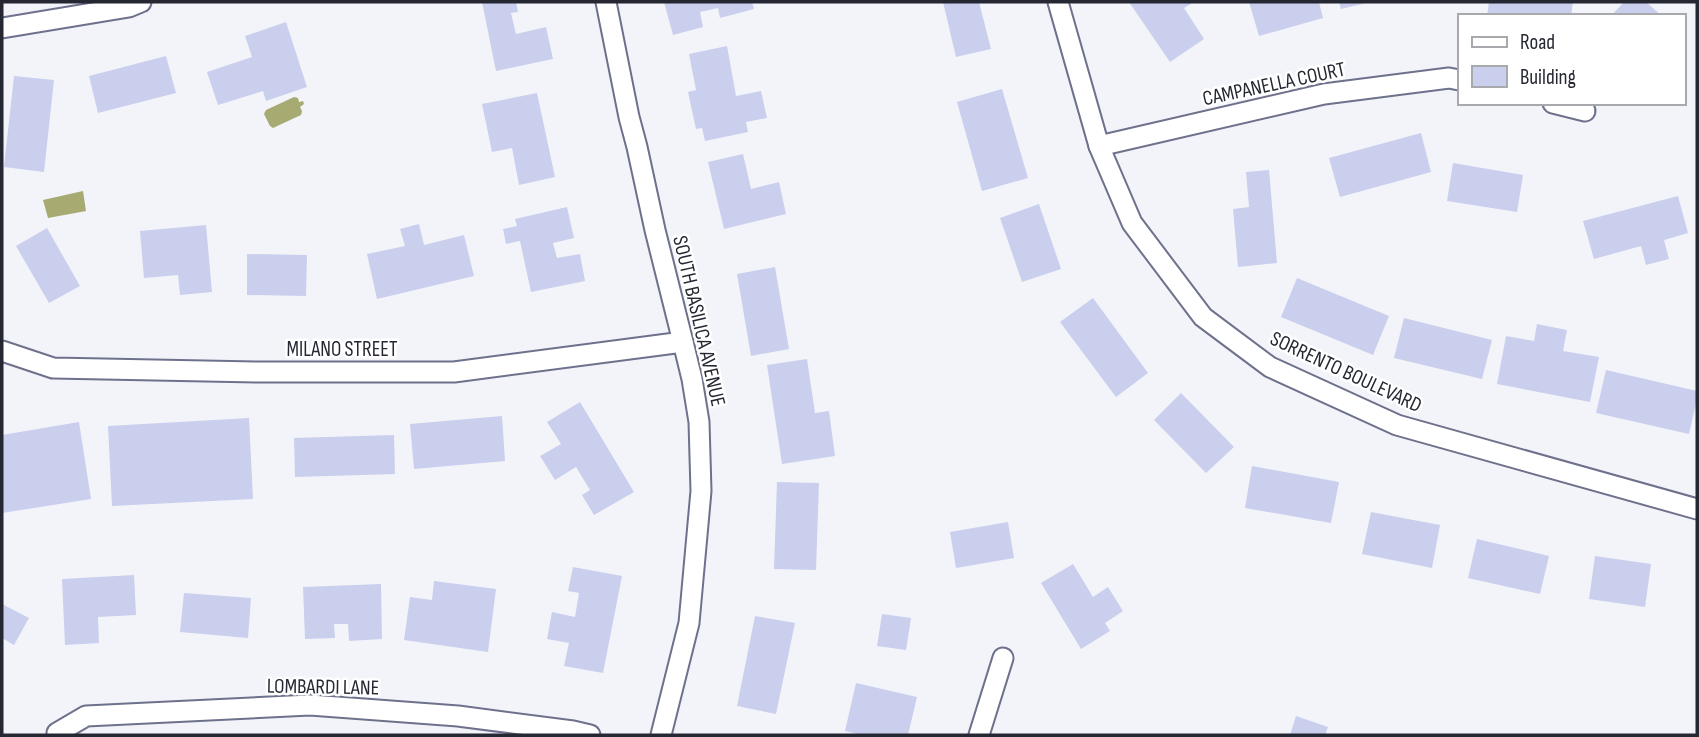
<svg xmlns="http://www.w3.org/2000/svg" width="1699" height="737" viewBox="0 0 1699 737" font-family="'Sofia Sans Condensed',sans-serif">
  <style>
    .water { fill: #a7ab71 }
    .building { fill: #cacfed }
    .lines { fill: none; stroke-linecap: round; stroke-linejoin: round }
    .street-casing { stroke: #6d718b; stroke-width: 23 }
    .street { stroke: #fff; stroke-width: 19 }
    .labels { text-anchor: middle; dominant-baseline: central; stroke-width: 5; stroke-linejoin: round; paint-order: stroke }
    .street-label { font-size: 21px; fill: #252732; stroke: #fff }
  </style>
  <rect width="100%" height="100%" fill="#f3f4fa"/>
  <g class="water">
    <path d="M 294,97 L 298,98 L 299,102 L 303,101 L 304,104 L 300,107 L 302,111 L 301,115 L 273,128 L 270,126 L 264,114 L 266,110 Z"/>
    <path d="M 83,191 L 86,211 L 48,218 L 43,200 Z"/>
  </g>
  <g class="building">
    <path d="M 482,2 L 516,2 L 518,12 L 511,13 L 516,34 L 546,27 L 553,59 L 496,71 Z"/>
    <path d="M 664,2 L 752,2 L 754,9 L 720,18 L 718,8 L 700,12 L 703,27 L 673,35 Z"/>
    <path d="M 943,2 L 979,2 L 991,49 L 956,57 Z"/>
    <path d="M 1129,2 L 1194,2 L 1184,8 L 1204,39 L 1170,62 Z"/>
    <path d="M 1249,2 L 1319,2 L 1323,18 L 1259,36 Z"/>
    <path d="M 1339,2 L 1366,2 L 1366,3 L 1341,9 Z"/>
    <path d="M 1489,2 L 1573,2 L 1571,16 L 1487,16 Z"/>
    <path d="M 1624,2 L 1646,2 L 1662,16 L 1611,16 Z"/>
    <path d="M 286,22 L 307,87 L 266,101 L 263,91 L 218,105 L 207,72 L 252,57 L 245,36 Z"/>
    <path d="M 727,46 L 736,96 L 761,91 L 767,118 L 746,122 L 748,132 L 705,141 L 702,128 L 696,129 L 688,92 L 696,90 L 689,54 Z"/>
    <path d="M 166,56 L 176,93 L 98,113 L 89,76 Z"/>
    <path d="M 14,76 L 54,80 L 44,172 L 4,167 Z"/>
    <path d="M 1002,89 L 1028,178 L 982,191 L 957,102 Z"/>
    <path d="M 537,93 L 555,177 L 519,185 L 512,148 L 492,152 L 482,104 Z"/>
    <path d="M 1421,133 L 1431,172 L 1340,197 L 1329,158 Z"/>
    <path d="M 743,154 L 751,189 L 779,182 L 786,214 L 724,229 L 708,162 Z"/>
    <path d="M 1453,163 L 1523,175 L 1517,212 L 1447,201 Z"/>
    <path d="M 1269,170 L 1277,263 L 1238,267 L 1233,209 L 1249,207 L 1246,172 Z"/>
    <path d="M 1678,196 L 1688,233 L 1664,240 L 1669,259 L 1646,265 L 1641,246 L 1594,259 L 1583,221 Z"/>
    <path d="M 1039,204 L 1061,269 L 1022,282 L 1000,218 Z"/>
    <path d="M 567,207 L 574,238 L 553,243 L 557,258 L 580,254 L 585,281 L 531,292 L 520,241 L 506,244 L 503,229 L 517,226 L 515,219 Z"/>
    <path d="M 419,224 L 424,245 L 464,235 L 474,276 L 377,299 L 367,254 L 405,246 L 400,229 Z"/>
    <path d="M 206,225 L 212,292 L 180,295 L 178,275 L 144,278 L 140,231 Z"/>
    <path d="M 47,228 L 80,286 L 49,303 L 16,246 Z"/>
    <path d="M 247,254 L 307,255 L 306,296 L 247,295 Z"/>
    <path d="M 775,267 L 789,349 L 751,356 L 737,274 Z"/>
    <path d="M 1297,278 L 1389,316 L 1373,355 L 1281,317 Z"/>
    <path d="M 1093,298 L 1148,373 L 1116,397 L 1060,322 Z"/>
    <path d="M 1404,318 L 1492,340 L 1482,379 L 1394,358 Z"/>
    <path d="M 1537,324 L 1567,330 L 1563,351 L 1599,357 L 1590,402 L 1497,384 L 1506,336 L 1534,341 Z"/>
    <path d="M 807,359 L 815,413 L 829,411 L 835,456 L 782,464 L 767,365 Z"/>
    <path d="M 1606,370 L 1697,391 L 1697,399 L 1689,434 L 1596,413 Z"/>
    <path d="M 1181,393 L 1234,447 L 1206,473 L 1154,420 Z"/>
    <path d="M 580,402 L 634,492 L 594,515 L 582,495 L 590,490 L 576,467 L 555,480 L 540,456 L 561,444 L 547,422 Z"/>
    <path d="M 502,416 L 505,461 L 414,469 L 410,424 Z"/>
    <path d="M 249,418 L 253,499 L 112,506 L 108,426 Z"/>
    <path d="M 79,422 L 91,499 L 2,513 L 2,435 Z"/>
    <path d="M 394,435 L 395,474 L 295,477 L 294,438 Z"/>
    <path d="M 1252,466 L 1339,482 L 1331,523 L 1245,508 Z"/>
    <path d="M 777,482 L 819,483 L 816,570 L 774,569 Z"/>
    <path d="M 1371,512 L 1440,525 L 1432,568 L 1362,554 Z"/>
    <path d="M 1008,522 L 1014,558 L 956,568 L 950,532 Z"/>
    <path d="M 1477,539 L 1549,556 L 1540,594 L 1468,578 Z"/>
    <path d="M 1595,556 L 1651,564 L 1645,607 L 1589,599 Z"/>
    <path d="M 1073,564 L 1093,597 L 1108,587 L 1123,611 L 1105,623 L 1110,631 L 1081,649 L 1041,583 Z"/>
    <path d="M 573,567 L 622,576 L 603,673 L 564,666 L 569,643 L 547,639 L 552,612 L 575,617 L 579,593 L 568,591 Z"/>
    <path d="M 134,575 L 136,615 L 98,617 L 99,643 L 65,645 L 62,579 Z"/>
    <path d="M 434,581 L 496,589 L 488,652 L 404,640 L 410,597 L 432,600 Z"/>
    <path d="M 381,584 L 382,639 L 349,641 L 348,624 L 334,624 L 335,638 L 305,639 L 303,587 Z"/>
    <path d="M 184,593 L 251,598 L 248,638 L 180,632 Z"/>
    <path d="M 2,604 L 29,618 L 14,645 L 2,638 Z"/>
    <path d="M 882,614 L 911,618 L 906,650 L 877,646 Z"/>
    <path d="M 755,616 L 795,623 L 776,714 L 737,706 Z"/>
    <path d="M 856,683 L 917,697 L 908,735 L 862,735 L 845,731 Z"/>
    <path d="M 1296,716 L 1328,727 L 1325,735 L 1290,735 Z"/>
  </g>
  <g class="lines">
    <g class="street-casing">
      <g id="street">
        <path d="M 606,2 L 629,117 L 637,147 L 655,230 L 683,342 L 692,379 L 699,422 L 701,491 L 689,623 L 661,735"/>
        <path d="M 1058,2 L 1099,146 L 1132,223 L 1203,317 L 1270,367 L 1397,425 L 1697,509"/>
        <path d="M 2,28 L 129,7 L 141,2"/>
        <path d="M 1553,103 L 1585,111"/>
        <path d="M 1099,146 L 1324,94 L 1449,78 L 1459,80"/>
        <path d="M 2,351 L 53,368 L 258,372 L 454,372 L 683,342"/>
        <path d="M 57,733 L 86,716 L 310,705 L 458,716 L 573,731 L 590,735"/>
        <path d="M 979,735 L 1003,658"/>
      </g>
    </g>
    <use href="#street" class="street"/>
  </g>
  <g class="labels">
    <g class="street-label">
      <text transform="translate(1274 84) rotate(-12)">CAMPANELLA COURT</text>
      <text transform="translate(699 321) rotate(77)">SOUTH BASILICA AVENUE</text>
      <text x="342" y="349">MILANO STREET</text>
      <text transform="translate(1346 372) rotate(25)">SORRENTO BOULEVARD</text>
      <text transform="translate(323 687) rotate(1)">LOMBARDI LANE</text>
    </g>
  </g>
  <rect width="1699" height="737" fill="none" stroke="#252732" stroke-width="7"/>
  <rect x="1458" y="14" width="228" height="91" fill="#ffffff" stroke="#a8a9ad" stroke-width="2"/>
  <rect x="1472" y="37" width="35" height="10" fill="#ffffff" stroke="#a8a9ad" stroke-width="2"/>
  <text x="1520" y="49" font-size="21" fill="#252732">Road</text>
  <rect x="1472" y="66" width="35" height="21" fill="#cacfed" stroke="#a8a9ad" stroke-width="2"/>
  <text x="1520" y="84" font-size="21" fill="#252732">Building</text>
</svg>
